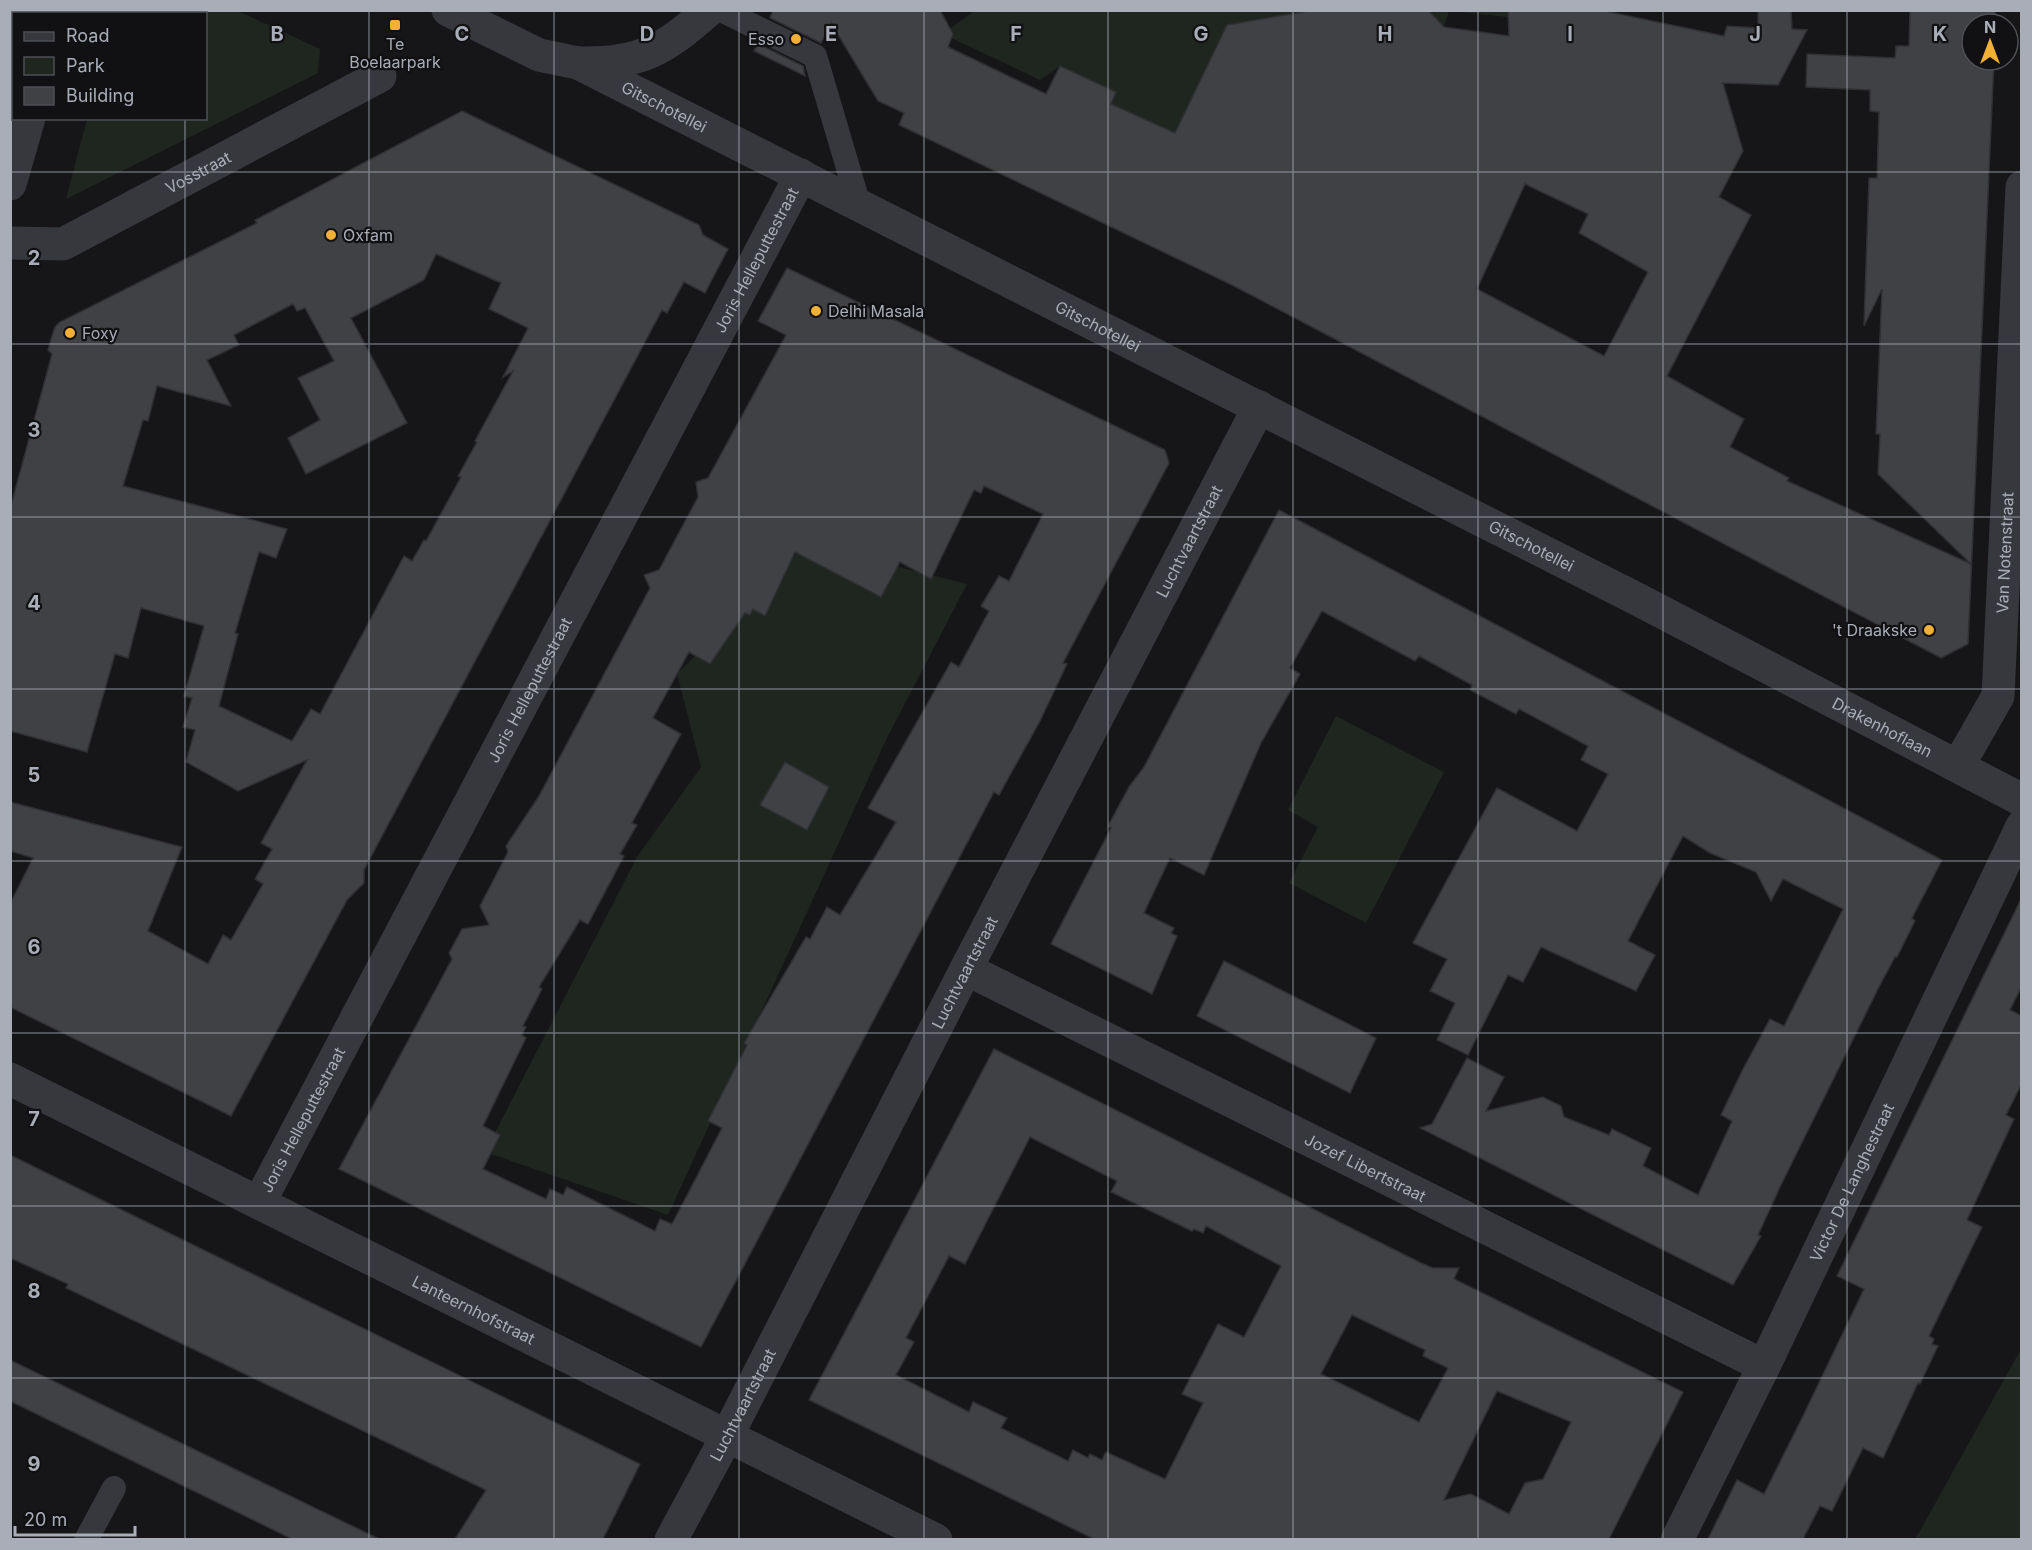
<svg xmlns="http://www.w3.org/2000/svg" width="2032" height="1550" viewBox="0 0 2032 1550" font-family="Inter,sans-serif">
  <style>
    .green { fill: #1e261f }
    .building { fill: #404145; stroke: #303034; stroke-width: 1.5; fill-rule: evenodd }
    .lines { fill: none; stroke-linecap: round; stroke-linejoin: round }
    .service { stroke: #37383d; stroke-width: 24 }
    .minor { stroke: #37383d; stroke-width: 33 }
    .tertiary { stroke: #37383d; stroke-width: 33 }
    .grid { fill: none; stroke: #a8adb8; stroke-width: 1.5; stroke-opacity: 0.55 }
    .poi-dot { fill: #f2b134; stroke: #111113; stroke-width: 2 }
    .labels { text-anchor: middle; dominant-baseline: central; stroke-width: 4.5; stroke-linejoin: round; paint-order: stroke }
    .poi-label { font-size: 16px; fill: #a8adb8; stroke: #111113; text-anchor: start }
    .street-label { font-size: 16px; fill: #a8adb8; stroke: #111113 }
    .grid-label { font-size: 20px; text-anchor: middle; font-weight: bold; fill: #a8adb8; stroke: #111113; stroke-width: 4.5; stroke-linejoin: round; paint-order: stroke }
  </style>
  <rect width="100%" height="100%" fill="#161618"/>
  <g class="green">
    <path d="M 1294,10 L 1296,13 L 1227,25 L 1175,133 L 1137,116 L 1119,153 L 1095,143 L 1115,92 L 1060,66 L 1040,80 L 943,34 L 974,11 Z"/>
    <path d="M 115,11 L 238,11 L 320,49 L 318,73 L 66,199 L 87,119 L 206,118 L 206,14 L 114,13 Z"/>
    <path d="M 1428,11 L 1508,11 L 1508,17 L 1449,11 L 1444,27 Z"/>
    <path d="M 806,544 L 967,584 L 886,740 L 668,1215 L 485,1152 L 637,857 L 701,767 L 677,674 Z"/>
    <path d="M 1336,716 L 1444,772 L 1366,923 L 1289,883 L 1318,827 L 1288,810 Z"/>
    <path d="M 2021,1349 L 2021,1539 L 1915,1539 L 1921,1529 Z"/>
  </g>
  <g class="building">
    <path d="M 773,10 L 940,10 L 953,34 L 948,47 L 1046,94 L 1060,66 L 1116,92 L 1111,104 L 1175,133 L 1227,25 L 1314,10 L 1428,10 L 1444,27 L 1509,36 L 1508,10 L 1600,10 L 1724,36 L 1727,26 L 1758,28 L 1758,10 L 1791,10 L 1792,29 L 1807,30 L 1778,85 L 1723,83 L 1743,151 L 1719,197 L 1751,215 L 1667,376 L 1744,419 L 1730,447 L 1789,478 L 1787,481 L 1971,564 L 1878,474 L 1880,434 L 1876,434 L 1882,289 L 1864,326 L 1869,178 L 1877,178 L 1879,112 L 1870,111 L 1870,90 L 1806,87 L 1807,54 L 1895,58 L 1896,46 L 1909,46 L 1910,10 L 1995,10 L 1995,24 L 1972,24 L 1972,60 L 1994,60 L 1968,644 L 1941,658 L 1234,286 L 899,125 L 904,113 L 878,101 L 831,23 L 821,43 L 770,18 ZM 1525,184 L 1588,214 L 1579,233 L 1648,272 L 1604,356 L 1477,289 Z"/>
    <path d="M 758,44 L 803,66 L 805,76 L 754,51 Z"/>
    <path d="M 462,111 L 699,225 L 703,235 L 728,249 L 705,293 L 684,282 L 667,313 L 662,310 L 364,870 L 364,883 L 347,900 L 231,1116 L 10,1007 L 10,904 L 33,858 L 10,851 L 10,802 L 182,847 L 148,931 L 208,964 L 223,935 L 231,940 L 263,884 L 255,879 L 272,849 L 261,843 L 307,760 L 238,791 L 186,762 L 195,730 L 183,727 L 192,698 L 184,696 L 204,626 L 141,608 L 128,658 L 115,654 L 87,752 L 10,731 L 10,509 L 52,354 L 48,350 L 51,339 L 55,327 L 60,322 L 257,223 L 255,220 ZM 436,254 L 501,283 L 489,309 L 528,328 L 503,377 L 513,371 L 475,441 L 477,442 L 458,476 L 461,477 L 426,541 L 424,540 L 412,561 L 404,556 L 320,714 L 311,709 L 292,741 L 219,706 L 238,634 L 235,633 L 259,552 L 276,558 L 287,529 L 123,486 L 143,420 L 148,421 L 157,386 L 231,406 L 207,360 L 239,345 L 234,335 L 293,304 L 297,311 L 305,308 L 334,361 L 298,378 L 320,420 L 288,438 L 306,474 L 407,423 L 351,318 L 424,280 Z"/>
    <path d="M 787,268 L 1165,450 L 1169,463 L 1063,663 L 1067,664 L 1040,721 L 999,795 L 994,792 L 701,1347 L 339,1169 L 452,959 L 449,953 L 462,929 L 489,925 L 480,906 L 508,852 L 506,846 L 539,796 L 650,588 L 644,575 L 659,570 L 698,497 L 696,482 L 708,478 L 786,335 L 758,321 ZM 984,486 L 1043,514 L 1009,581 L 999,576 L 981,606 L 989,611 L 959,667 L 951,662 L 868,808 L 896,822 L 840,915 L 827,907 L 810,939 L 806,937 L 744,1043 L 747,1045 L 708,1121 L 722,1128 L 672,1224 L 660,1219 L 655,1231 L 567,1187 L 563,1195 L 550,1189 L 546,1199 L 483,1169 L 500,1135 L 483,1126 L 526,1038 L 522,1035 L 526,1027 L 523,1026 L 542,989 L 539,987 L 580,920 L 588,924 L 624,856 L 620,854 L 637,825 L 632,823 L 681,734 L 653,718 L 689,652 L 710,664 L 745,613 L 750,615 L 753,609 L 765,616 L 795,552 L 881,597 L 900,562 L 931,579 L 974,490 L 981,493 Z"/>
    <path d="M 1279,510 L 1942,860 L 1912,918 L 1915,921 L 1897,957 L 1895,957 L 1879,987 L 1781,1185 L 1758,1235 L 1761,1236 L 1733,1285 L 1420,1128 L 1432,1124 L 1467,1058 L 1504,1077 L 1486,1111 L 1543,1097 L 1561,1106 L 1564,1117 L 1609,1135 L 1612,1129 L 1651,1148 L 1643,1166 L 1698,1195 L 1732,1121 L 1721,1115 L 1742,1071 L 1770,1019 L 1784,1026 L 1843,909 L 1783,879 L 1771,901 L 1756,872 L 1710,853 L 1683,836 L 1628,941 L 1655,955 L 1636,991 L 1541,947 L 1523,982 L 1508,975 L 1468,1055 L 1437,1040 L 1455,1003 L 1430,991 L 1447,959 L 1413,943 L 1497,788 L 1577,831 L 1608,774 L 1581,760 L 1588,746 L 1519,709 L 1516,714 L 1470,690 L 1472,685 L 1419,656 L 1415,661 L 1322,611 L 1290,668 L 1300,674 L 1261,743 L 1204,875 L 1170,858 L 1144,913 L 1174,928 L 1171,933 L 1177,936 L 1152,994 L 1051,944 L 1111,828 L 1108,826 L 1129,787 L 1144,767 Z"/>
    <path d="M 785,762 L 829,787 L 807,830 L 760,805 Z"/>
    <path d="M 2022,897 L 2022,986 L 2010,1010 L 2022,1016 L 2022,1083 L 2006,1115 L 2014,1119 L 1967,1220 L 1982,1227 L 1929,1336 L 1934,1339 L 1932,1344 L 1938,1346 L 1920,1384 L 1918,1383 L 1883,1458 L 1863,1448 L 1832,1511 L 1820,1506 L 1803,1539 L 1708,1539 L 1737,1480 L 1764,1494 L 1802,1418 L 1864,1289 L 1837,1276 Z"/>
    <path d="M 1224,961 L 1376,1038 L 1350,1093 L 1197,1016 Z"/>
    <path d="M 994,1049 L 1421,1263 L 1433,1268 L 1459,1268 L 1454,1279 L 1683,1392 L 1609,1539 L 1094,1539 L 809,1400 ZM 1030,1137 L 1117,1181 L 1111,1192 L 1192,1231 L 1194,1229 L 1203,1233 L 1206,1226 L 1281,1266 L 1244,1337 L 1218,1324 L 1182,1394 L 1203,1403 L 1165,1479 L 1106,1452 L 1102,1460 L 1090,1454 L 1088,1458 L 1073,1450 L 1068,1461 L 1001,1428 L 1007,1418 L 973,1402 L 969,1412 L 896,1375 L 914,1342 L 906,1338 L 949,1256 L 965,1264 ZM 1352,1315 L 1425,1350 L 1423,1356 L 1448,1368 L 1419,1422 L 1321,1374 ZM 1497,1391 L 1571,1422 L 1543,1479 L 1525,1483 L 1509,1514 L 1471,1494 L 1444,1500 Z"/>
    <path d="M 10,1155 L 640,1464 L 603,1539 L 455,1539 L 486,1490 L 66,1288 L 68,1284 L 10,1258 Z"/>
    <path d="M 10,1360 L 379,1539 L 292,1539 L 10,1401 Z"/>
  </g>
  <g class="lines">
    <g class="service">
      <path d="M 721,10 L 815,56 L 859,205"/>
      <path d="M 86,1540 L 114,1488"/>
    </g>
    <g class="minor">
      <path id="s1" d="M 10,243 L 63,244 L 380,76"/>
      <path id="s2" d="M 1958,766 L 1998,696 L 2022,187"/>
      <path id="s3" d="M 966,969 L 1764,1366"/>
      <path id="s4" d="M 10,1079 L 936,1540"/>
      <path id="s5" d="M 259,1203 L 801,175"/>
      <path id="s6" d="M 671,1540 L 727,1436 L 966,969 L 1259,407"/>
      <path id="s7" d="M 1677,1540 L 1764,1366 L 2022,826"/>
    </g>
    <g class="tertiary">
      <path id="s8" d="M 448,10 L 539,55 L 578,63 L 1635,598 L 2022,800"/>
      <path d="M 59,14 L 60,10"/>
      <path d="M 580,63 C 641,64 664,50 709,10"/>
      <path d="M 10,184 L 29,118"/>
    </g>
  </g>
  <path class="grid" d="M 185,10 L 185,14M 369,10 L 369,1540M 554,10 L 554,1540M 739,10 L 739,1540M 924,10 L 924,1540M 1108,10 L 1108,1540M 1293,10 L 1293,1540M 1478,10 L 1478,1540M 1663,10 L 1663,1540M 1847,10 L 1847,1540M 185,118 L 185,1540M 10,172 L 2022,172M 10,344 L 2022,344M 10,517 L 2022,517M 10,689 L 2022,689M 10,861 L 2022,861M 10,1033 L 2022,1033M 10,1206 L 2022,1206M 10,1378 L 2022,1378"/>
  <g class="poi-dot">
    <rect x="389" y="19" width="12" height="12" rx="3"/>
    <circle cx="796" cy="39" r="6"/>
    <circle cx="331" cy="235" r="6"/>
    <circle cx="816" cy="311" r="6"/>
    <circle cx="70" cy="333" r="6"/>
    <circle cx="1929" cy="630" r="6"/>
  </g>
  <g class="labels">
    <g class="poi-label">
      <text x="784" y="39" text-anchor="end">Esso</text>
      <text x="395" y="44" text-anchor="middle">Te<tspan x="395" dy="18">Boelaarpark</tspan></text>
      <text x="343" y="235">Oxfam</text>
      <text x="828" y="311">Delhi Masala</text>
      <text x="82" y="333">Foxy</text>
      <text x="1917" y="630" text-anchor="end">'t Draakske</text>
    </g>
    <g class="street-label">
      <text stroke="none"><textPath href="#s8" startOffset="238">Gitschotellei</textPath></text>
      <text stroke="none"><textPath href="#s1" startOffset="206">Vosstraat</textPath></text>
      <text stroke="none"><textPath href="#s5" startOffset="1066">Joris Helleputtestraat</textPath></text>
      <text stroke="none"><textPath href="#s8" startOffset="724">Gitschotellei</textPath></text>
      <text stroke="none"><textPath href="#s6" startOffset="1125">Luchtvaartstraat</textPath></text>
      <text stroke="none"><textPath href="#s8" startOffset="1210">Gitschotellei</textPath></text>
      <text stroke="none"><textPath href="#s2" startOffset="224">Van Notenstraat</textPath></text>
      <text stroke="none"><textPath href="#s5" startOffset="580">Joris Helleputtestraat</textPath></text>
      <text stroke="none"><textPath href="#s8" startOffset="1605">Drakenhoflaan</textPath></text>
      <text stroke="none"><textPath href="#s6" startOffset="639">Luchtvaartstraat</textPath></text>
      <text stroke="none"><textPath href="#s5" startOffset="94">Joris Helleputtestraat</textPath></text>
      <text stroke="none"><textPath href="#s3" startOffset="446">Jozef Libertstraat</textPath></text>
      <text stroke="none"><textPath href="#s7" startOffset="398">Victor De Langhestraat</textPath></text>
      <text stroke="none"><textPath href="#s4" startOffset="518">Lanteernhofstraat</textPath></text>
      <text stroke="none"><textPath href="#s6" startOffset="153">Luchtvaartstraat</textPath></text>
    </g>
  </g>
  <g class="grid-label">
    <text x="277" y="41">B</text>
    <text x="462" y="41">C</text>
    <text x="647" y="41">D</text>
    <text x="831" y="41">E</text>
    <text x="1016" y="41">F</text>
    <text x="1201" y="41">G</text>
    <text x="1385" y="41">H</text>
    <text x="1570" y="41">I</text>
    <text x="1755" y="41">J</text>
    <text x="1940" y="41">K</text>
    <text x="34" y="265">2</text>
    <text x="34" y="437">3</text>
    <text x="34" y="610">4</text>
    <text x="34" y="782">5</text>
    <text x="34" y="954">6</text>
    <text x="34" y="1126">7</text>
    <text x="34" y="1298">8</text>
    <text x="34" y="1471">9</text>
  </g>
  <rect width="2032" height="1550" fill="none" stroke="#a8adb8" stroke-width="24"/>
  <rect x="12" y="12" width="195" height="108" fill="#111113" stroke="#4d4f55" stroke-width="1.5"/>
  <rect x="24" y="32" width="30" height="9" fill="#37383d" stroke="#4d4f55" stroke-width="1.5"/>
  <text x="66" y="42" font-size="18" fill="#a8adb8">Road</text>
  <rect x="24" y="57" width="30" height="18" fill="#1e261f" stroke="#4d4f55" stroke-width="1.5"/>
  <text x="66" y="72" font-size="18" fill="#a8adb8">Park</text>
  <rect x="24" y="87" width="30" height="18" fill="#404145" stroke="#4d4f55" stroke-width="1.5"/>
  <text x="66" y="102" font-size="18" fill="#a8adb8">Building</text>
  <g transform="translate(1990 42)"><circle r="28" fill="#111113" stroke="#4d4f55" stroke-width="1.5"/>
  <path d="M0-4.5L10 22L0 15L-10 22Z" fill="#f2b134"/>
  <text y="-9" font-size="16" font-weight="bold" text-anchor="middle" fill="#a8adb8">N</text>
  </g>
  <path d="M15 1526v9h120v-9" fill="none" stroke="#a8adb8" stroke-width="3"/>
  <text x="24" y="1526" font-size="18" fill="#a8adb8" stroke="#111113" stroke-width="4.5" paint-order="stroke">20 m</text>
</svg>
